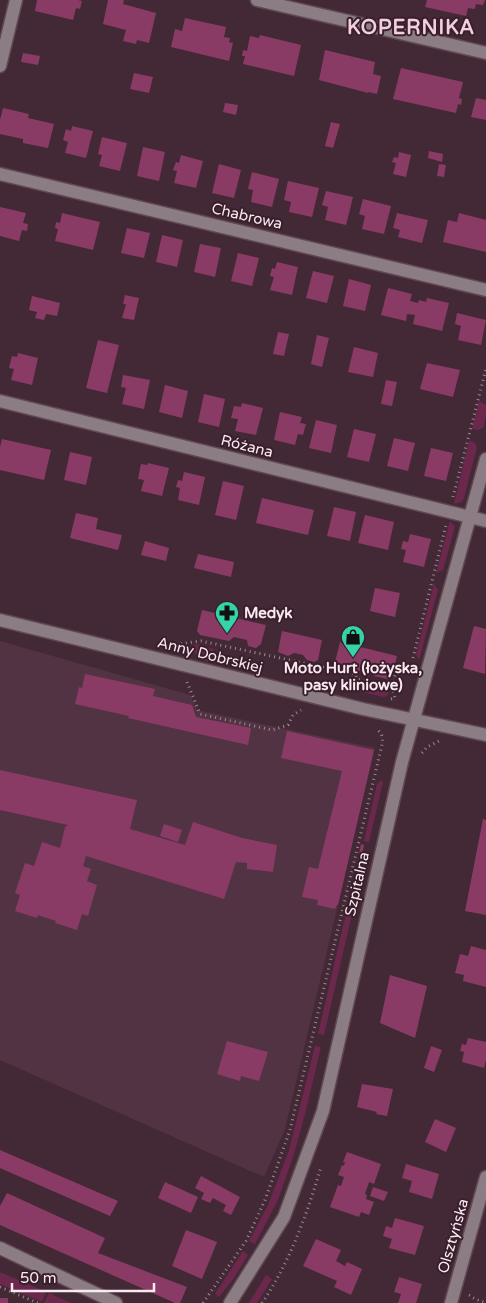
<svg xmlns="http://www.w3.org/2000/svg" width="486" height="1303" viewBox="0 0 486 1303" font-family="'Varela Round',sans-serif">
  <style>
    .built { fill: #523343 }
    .green { fill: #6b284c }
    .building { fill: #893b65 }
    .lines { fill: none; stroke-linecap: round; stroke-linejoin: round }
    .minor-casing { stroke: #604853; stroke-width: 15 }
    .path { stroke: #9e8892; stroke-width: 3; stroke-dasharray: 1 4; stroke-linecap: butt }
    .minor { stroke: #8b7d83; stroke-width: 12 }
    .labels { text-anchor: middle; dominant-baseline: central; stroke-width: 4; stroke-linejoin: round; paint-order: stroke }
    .street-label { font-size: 15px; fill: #fbe9f1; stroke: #381f2b }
    .poi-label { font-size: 15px; font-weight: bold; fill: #fbe9f1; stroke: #381f2b; text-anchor: start }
    .district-label { font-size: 20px; font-weight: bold; letter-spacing: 1px; fill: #f2cfdf; stroke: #381f2b }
  </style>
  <rect width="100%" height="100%" fill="#432935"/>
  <path class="built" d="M 0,641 L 190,695 L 197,710 L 375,748 L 285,1129 L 264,1177 L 0,1060 Z"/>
  <g class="green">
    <path d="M 479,401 L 486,405 L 486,416 L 483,428 L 478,430 L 472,429 Z"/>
    <path d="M 469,441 L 474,442 L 477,447 L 464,498 L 461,502 L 454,504 Z"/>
    <path d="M 450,521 L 455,527 L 443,570 L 436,573 Z"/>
    <path d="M 434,584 L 438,590 L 419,660 L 416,655 Z"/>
    <path d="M 196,644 L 214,649 L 211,662 C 203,661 196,655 191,648 Z"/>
    <path d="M 361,683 L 386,689 L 388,690 L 388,695 L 384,697 L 361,692 L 357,687 L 358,684 Z"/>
    <path d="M 381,780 L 383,782 L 369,842 L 364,841 L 377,784 Z"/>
    <path d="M 359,857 L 365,858 L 324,1035 L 318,1034 Z"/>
    <path d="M 315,1046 L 321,1047 L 305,1114 L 294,1154 L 278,1200 L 255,1244 L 249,1241 L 268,1205 L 289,1150 Z"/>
    <path d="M 243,1251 L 248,1255 L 234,1278 L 219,1297 L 215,1294 Z"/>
    <path d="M 0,1272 L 46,1292 L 42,1302 L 0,1284 Z"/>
    <path d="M 266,1275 L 272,1279 L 257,1303 L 249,1303 Z"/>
    <path d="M 49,1293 L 71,1303 L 44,1303 Z"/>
  </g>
  <g class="building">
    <path d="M 37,0 L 78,0 L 82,1 L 80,9 L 76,8 L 73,20 L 35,11 Z"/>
    <path d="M 108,0 L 124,0 L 123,4 L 156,13 L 149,43 L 137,40 L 136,44 L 123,41 L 126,30 L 103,24 Z"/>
    <path d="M 427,0 L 485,0 L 483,5 L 476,4 L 475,9 L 468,8 L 466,16 L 425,7 Z"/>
    <path d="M 185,18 L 226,27 L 224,37 L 230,38 L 229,42 L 233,43 L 229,61 L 171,47 L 175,29 L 182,31 Z"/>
    <path d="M 260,35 L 301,45 L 294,76 L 243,64 L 245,56 L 242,56 L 243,50 L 247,51 L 250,36 L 259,38 Z"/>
    <path d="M 325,50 L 375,62 L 373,74 L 381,76 L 377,94 L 368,92 L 368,93 L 319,80 Z"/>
    <path d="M 23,53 L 40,56 L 38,65 L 21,62 Z"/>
    <path d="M 401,68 L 463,82 L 459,98 L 462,99 L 461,105 L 458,104 L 456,113 L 393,99 Z"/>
    <path d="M 134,73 L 153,77 L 149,93 L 130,89 Z"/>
    <path d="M 476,98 L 486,100 L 486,120 L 471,117 Z"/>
    <path d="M 225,103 L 238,105 L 236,115 L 223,112 Z"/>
    <path d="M 3,108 L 29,114 L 28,118 L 54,124 L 48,148 L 23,143 L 23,139 L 0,134 L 0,120 Z"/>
    <path d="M 331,122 L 340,124 L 333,148 L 325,146 Z"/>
    <path d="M 72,126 L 93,131 L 86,158 L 65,153 L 68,142 L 63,140 L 66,129 L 71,131 Z"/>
    <path d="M 102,137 L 127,143 L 120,171 L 99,166 L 102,155 L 98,154 Z"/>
    <path d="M 143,147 L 165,152 L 159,181 L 137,176 Z"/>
    <path d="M 429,151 L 443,154 L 442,162 L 428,158 Z"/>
    <path d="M 399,152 L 411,155 L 406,177 L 393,174 L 396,163 L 392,162 L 394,157 L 398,158 Z"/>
    <path d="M 181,155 L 203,161 L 196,188 L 174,183 L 177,171 L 173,170 L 176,162 L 179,163 Z"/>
    <path d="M 219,164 L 241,170 L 234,198 L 212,193 Z"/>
    <path d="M 439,164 L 446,165 L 444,177 L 437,176 Z"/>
    <path d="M 252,172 L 279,179 L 272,207 L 251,202 L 253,190 L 248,189 Z"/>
    <path d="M 288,181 L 319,188 L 312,217 L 289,212 L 291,202 L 284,200 Z"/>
    <path d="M 326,191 L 353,197 L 346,225 L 325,220 L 328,207 L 322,205 Z"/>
    <path d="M 363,199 L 391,206 L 384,234 L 362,229 L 365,216 L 359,214 Z"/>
    <path d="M 0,207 L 26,213 L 23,223 L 28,224 L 27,231 L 22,230 L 19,241 L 0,236 Z"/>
    <path d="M 62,213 L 100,222 L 93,250 L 55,241 L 58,229 L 55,228 L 56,222 L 60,223 Z"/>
    <path d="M 397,213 L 428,220 L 422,243 L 398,237 L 400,230 L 393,228 Z"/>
    <path d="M 459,213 L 486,220 L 486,252 L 443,242 L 448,220 L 457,222 Z"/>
    <path d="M 127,228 L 150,233 L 144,258 L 121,253 Z"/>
    <path d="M 162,235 L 183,240 L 177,267 L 156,262 Z"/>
    <path d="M 200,244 L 221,248 L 215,277 L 194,272 Z"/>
    <path d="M 238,253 L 259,258 L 252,286 L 231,281 Z"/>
    <path d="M 277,262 L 298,267 L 292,295 L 270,290 L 274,277 L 270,276 L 272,268 L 275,269 Z"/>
    <path d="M 313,271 L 334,276 L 327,303 L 306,298 Z"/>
    <path d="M 349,279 L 371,285 L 365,311 L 343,306 Z"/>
    <path d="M 388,288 L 412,294 L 410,301 L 418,303 L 419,300 L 426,302 L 427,298 L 449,303 L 442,331 L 413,324 L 415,315 L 407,314 L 406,321 L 381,315 Z"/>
    <path d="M 125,295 L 139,298 L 134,320 L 122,318 L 126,304 L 123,304 Z"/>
    <path d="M 32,296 L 60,303 L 57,316 L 46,314 L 44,320 L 35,318 L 37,312 L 29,310 Z"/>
    <path d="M 457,313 L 486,320 L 481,345 L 458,340 L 461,326 L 455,324 Z"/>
    <path d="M 278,332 L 289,334 L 284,356 L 273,354 Z"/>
    <path d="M 317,335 L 329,338 L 322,367 L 311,364 Z"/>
    <path d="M 98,340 L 119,345 L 107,393 L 86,388 Z"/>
    <path d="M 354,347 L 378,353 L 373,377 L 348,372 Z"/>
    <path d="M 18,353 L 38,358 L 32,385 L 11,380 L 14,369 L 9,368 L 12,356 L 17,357 Z"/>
    <path d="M 427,363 L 460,370 L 453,397 L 420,389 Z"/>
    <path d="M 123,375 L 150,380 L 144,409 L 122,404 L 126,388 L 121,387 Z"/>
    <path d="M 386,380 L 397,382 L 392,406 L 381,404 Z"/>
    <path d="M 165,385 L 188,391 L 182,418 L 159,412 Z"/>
    <path d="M 204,394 L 225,399 L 219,427 L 198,422 Z"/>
    <path d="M 242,403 L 263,408 L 256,435 L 235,431 L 238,419 L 231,418 L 234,406 L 241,407 Z"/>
    <path d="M 280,412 L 302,417 L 300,423 L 306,424 L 303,435 L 298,434 L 295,445 L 274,440 Z"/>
    <path d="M 316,420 L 337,425 L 331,453 L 309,448 Z"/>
    <path d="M 354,429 L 376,434 L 369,462 L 347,457 Z"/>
    <path d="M 394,438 L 415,443 L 408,471 L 387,466 Z"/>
    <path d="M 2,439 L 51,450 L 44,480 L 0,470 L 0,447 Z"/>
    <path d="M 431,448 L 453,453 L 446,481 L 424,476 Z"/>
    <path d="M 70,452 L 92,457 L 86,485 L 64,480 Z"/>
    <path d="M 148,463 L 169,468 L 162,496 L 141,491 L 144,480 L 138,479 L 141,464 L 147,465 Z"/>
    <path d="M 184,472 L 205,477 L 199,505 L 178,500 L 180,488 L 176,487 L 178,480 L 182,481 Z"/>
    <path d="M 223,481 L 244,486 L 236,520 L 215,515 Z"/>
    <path d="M 262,498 L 314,510 L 308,535 L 256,523 Z"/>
    <path d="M 334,507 L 356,512 L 350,541 L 327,536 Z"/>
    <path d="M 76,513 L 98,518 L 96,529 L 122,535 L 118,550 L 70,538 Z"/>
    <path d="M 365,515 L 394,522 L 388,550 L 358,543 Z"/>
    <path d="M 410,534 L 431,539 L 424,567 L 403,562 L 406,550 L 401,549 L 403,541 L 408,542 Z"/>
    <path d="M 145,541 L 169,548 L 166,561 L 141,555 Z"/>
    <path d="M 198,554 L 234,562 L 231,577 L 194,568 Z"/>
    <path d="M 375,588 L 400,593 L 395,617 L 370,611 Z"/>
    <path d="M 202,610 L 266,625 L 261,644 L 256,648 L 248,646 L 247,640 L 234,637 L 229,641 L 200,635 L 197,631 Z"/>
    <path d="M 474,626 L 486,629 L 485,674 L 463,668 Z"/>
    <path d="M 282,631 L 322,640 L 318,660 L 314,662 L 307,660 L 303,655 L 294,653 L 288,656 L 278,652 Z"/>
    <path d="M 340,642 L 397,656 L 392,676 L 388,679 L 374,676 L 374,674 L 334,666 Z"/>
    <path d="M 85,674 L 155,689 L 153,696 L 192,705 L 196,717 L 251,728 L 248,745 L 128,718 L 129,716 L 75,704 L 79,687 L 82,688 Z"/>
    <path d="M 287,731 L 374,750 L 338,905 L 337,905 L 335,909 L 317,905 L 318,900 L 302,897 L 309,867 L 318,869 L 342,771 L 281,758 Z"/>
    <path d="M 0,770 L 137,800 L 130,829 L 185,845 L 193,822 L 242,838 L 277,845 L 273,872 L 247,869 L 247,863 L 236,862 L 224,899 L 86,856 L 83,866 L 91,869 L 87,881 L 97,885 L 88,916 L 82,914 L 77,930 L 55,923 L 56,921 L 38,915 L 37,918 L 15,911 L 20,895 L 15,893 L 25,863 L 34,866 L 42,842 L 60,848 L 65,827 L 68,825 L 0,810 Z"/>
    <path d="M 483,819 L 486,820 L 486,915 L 465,911 Z"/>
    <path d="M 164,824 L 182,830 L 178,842 L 160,836 Z"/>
    <path d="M 361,844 L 364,845 L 362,855 L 359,854 Z"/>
    <path d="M 471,946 L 486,950 L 486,987 L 463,981 L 464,975 L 455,973 L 460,954 L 468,956 Z"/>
    <path d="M 390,975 L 427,986 L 415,1038 L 380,1023 Z"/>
    <path d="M 468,1038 L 486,1042 L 486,1060 L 484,1068 L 462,1062 L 464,1052 L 460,1051 L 462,1044 L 466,1045 Z"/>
    <path d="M 227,1041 L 268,1052 L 259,1081 L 241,1076 L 240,1081 L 217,1074 Z"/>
    <path d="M 431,1046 L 442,1050 L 434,1072 L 424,1068 Z"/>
    <path d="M 362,1084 L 393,1089 L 387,1116 L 376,1114 L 377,1112 L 357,1107 Z"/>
    <path d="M 435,1119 L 456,1128 L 446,1152 L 425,1142 Z"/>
    <path d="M 0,1150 L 118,1201 L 110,1216 L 0,1168 Z"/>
    <path d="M 347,1152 L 381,1164 L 374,1184 L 369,1182 L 365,1194 L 367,1195 L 366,1199 L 374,1202 L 369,1215 L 361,1212 L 359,1217 L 330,1207 L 338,1185 L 341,1186 L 344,1177 L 338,1175 L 342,1165 L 344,1166 L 345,1162 L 343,1162 Z"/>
    <path d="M 406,1164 L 439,1174 L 432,1199 L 409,1192 L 412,1181 L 402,1178 Z"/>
    <path d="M 201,1176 L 240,1197 L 231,1215 L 223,1211 L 226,1205 L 213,1198 L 210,1203 L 201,1199 L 204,1193 L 195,1188 Z"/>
    <path d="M 165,1182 L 198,1197 L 191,1213 L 158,1198 Z"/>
    <path d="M 373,1187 L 388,1192 L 384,1201 L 370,1196 Z"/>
    <path d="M 7,1193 L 105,1238 L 98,1253 L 187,1287 L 180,1303 L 175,1303 L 0,1225 L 0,1206 Z"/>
    <path d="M 395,1218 L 424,1226 L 415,1255 L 389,1248 L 392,1239 L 383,1236 L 386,1226 L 392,1228 Z"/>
    <path d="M 186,1230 L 217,1242 L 202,1279 L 172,1266 Z"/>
    <path d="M 316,1239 L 341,1250 L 336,1261 L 345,1266 L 347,1262 L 362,1269 L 351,1295 L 334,1287 L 337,1281 L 303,1266 Z"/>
    <path d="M 399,1277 L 422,1284 L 416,1303 L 398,1303 L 401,1294 L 394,1292 Z"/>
    <rect x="0" y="1298" width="8" height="5"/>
  </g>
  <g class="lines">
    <g class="minor-casing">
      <g id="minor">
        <path d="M 257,0 L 486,53"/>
        <path d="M 0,66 L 16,0"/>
        <path d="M 0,174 L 486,290"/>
        <path d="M 0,401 L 486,521"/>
        <path d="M 0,620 L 363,709 L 486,735"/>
        <path d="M 0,1248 L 116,1303"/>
        <path d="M 230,1303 L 284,1217 L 323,1111 L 402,762 L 486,459"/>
        <path d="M 451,1303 L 486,1177"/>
      </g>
    </g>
    <g class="path">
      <path d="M 453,497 L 486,369"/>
      <path d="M 171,645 L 201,641 L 355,674 L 357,679 L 392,687 L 397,667 L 411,665 L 412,668"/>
      <path d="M 413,658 L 446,525"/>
      <path d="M 187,682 L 200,714 L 272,730 L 288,725 L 293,715 L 301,710"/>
      <path d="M 355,691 L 357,679"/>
      <path d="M 391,699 L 395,698 L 392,687"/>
      <path d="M 422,753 L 427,747 L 439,741"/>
      <path d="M 0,1287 L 38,1303"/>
      <path d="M 469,1295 L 475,1299 L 486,1303"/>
      <path d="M 203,1303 L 246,1241 L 265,1200 L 290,1130 L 381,749 C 383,740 384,734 376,729"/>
      <path d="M 262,1303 C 290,1262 307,1214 321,1167"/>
    </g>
    <use href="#minor" class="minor"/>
  </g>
  <defs>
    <g id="pharmacy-pin" transform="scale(1.25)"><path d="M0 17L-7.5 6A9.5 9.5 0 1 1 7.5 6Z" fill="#34d4a8" stroke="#381f2b"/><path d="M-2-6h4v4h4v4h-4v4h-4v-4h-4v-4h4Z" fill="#111"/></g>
    <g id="shop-pin" transform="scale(1.25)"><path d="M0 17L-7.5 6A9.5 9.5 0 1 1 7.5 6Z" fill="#34d4a8" stroke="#381f2b"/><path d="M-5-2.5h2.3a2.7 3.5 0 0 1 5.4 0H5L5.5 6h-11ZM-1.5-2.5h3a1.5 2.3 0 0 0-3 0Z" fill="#111"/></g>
  </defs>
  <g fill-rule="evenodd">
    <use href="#pharmacy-pin" x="227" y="613"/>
    <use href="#shop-pin" x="353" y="637"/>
  </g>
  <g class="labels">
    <g class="street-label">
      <text transform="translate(247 216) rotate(13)">Chabrowa</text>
      <text transform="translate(247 446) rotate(14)">Różana</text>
      <text transform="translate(210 655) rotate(14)">Anny Dobrskiej</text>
      <text transform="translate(357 884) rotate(-77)">Szpitalna</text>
      <text transform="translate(453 1236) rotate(-74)">Olsztyńska</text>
    </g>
    <g class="poi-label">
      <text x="244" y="613">Medyk</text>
      <text x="353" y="668" text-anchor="middle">Moto Hurt (łożyska,<tspan x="353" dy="17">pasy kliniowe)</tspan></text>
    </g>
    <g class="district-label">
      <text x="411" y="28">KOPERNIKA</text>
    </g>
  </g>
  <path d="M12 1283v8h142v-8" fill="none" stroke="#fbe9f1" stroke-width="2.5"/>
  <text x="20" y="1283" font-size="15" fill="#fbe9f1" stroke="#381f2b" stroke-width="4" paint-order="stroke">50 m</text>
</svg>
